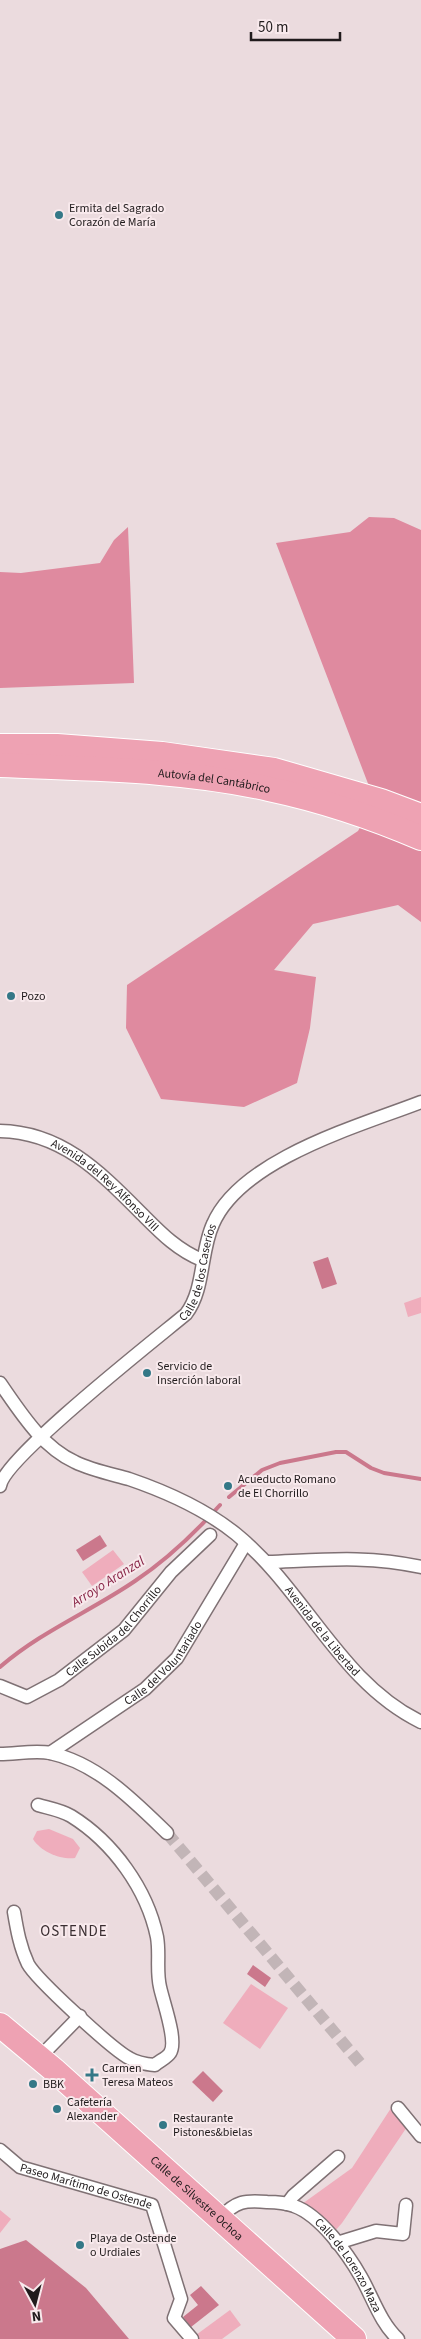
<svg xmlns="http://www.w3.org/2000/svg" width="421" height="2339" viewBox="0 0 421 2339" font-family="'Source Sans 3',sans-serif">
  <style>
    .green { fill: #efadbc }
    .forest { fill: #df8a9f }
    .water { fill: #cb788c }
    .lines { fill: none; stroke-linecap: round; stroke-linejoin: round }
    .stream { stroke: #cb788c; stroke-width: 4 }
    .street-tunnel { stroke: #c2b5b7; stroke-width: 12; stroke-dasharray: 12 6; stroke-linecap: butt }
    .street-casing { stroke: #7f7174; stroke-width: 15 }
    .highway-casing { stroke: #fff; stroke-width: 26 }
    .street { stroke: #fff; stroke-width: 12 }
    .highway { stroke: #eea2b3; stroke-width: 24 }
    .poi-dot { fill: #347887; stroke: #f8e9ec; stroke-width: 2 }
    .labels { text-anchor: middle; dominant-baseline: central; stroke-width: 4; stroke-linejoin: round; paint-order: stroke }
    .poi-label { font-size: 12px; fill: #201b1c; stroke: #f8e9ec; text-anchor: start }
    .street-label { font-size: 12px; fill: #201b1c; stroke: #f8e9ec }
    .water-label { font-size: 14px; font-style: italic; fill: #882547; stroke: #f8e9ec }
    .quarter-label { font-size: 15px; letter-spacing: 1px; fill: #3a2e31; stroke: #f8e9ec }
  </style>
  <rect width="100%" height="100%" fill="#ebdbde"/>
  <g class="green">
    <path d="M 421,1297 L 421,1313 L 408,1317 L 404,1303 Z"/>
    <path d="M 113,1550 L 124,1564 L 92,1586 L 82,1572 Z"/>
    <path d="M 49,1829 L 73,1839 L 80,1848 L 75,1858 C 61,1860 41,1852 33,1839 L 37,1831 Z"/>
    <path d="M 251,1984 L 288,2008 L 260,2049 L 223,2023 Z"/>
    <path d="M 393,2105 L 409,2124 L 342,2223 L 334,2232 L 302,2204 L 352,2168 Z"/>
    <path d="M 0,2210 L 11,2219 L 0,2233 Z"/>
    <path d="M 230,2310 L 241,2325 L 222,2339 L 199,2339 L 196,2335 Z"/>
  </g>
  <g class="forest">
    <path d="M 369,517 L 394,518 L 421,530 L 421,922 L 398,905 L 313,924 L 274,970 L 316,977 L 310,1028 L 297,1083 L 244,1107 L 161,1099 L 126,1028 L 127,985 L 358,831 L 368,813 L 372,794 L 276,543 L 350,532 Z"/>
    <path d="M 128,527 L 134,683 L 0,688 L 0,572 L 21,573 L 100,563 L 114,540 Z"/>
  </g>
  <g class="water">
    <path d="M 328,1257 L 337,1284 L 322,1289 L 313,1262 Z"/>
    <path d="M 100,1535 L 107,1546 L 83,1561 L 76,1550 Z"/>
    <path d="M 253,1965 L 271,1978 L 265,1987 L 247,1974 Z"/>
    <path d="M 203,2071 L 223,2091 L 213,2102 L 192,2082 Z"/>
    <path d="M 26,2240 L 86,2288 L 129,2339 L 0,2339 L 0,2249 Z"/>
    <path d="M 201,2286 L 219,2305 L 191,2327 L 183,2317 L 198,2305 L 190,2295 Z"/>
  </g>
  <g class="lines">
    <g class="stream">
      <path d="M 229,1497 L 262,1470 L 280,1463 L 336,1452 L 346,1452 L 371,1468 L 384,1473 L 421,1479"/>
      <path d="M 0,1667 C 40,1632 91,1611 135,1581 C 168,1559 194,1534 220,1505"/>
    </g>
    <path class="street-tunnel" d="M 167,1833 L 360,2063"/>
    <g class="street-casing">
      <g id="street">
        <path id="s1" d="M 0,1131 C 62,1132 101,1173 142,1214 C 160,1232 177,1250 202,1260"/>
        <path id="s2" d="M 0,1383 C 21,1413 41,1446 75,1462 C 91,1470 111,1474 129,1479 C 167,1492 205,1509 236,1534 C 305,1590 339,1682 421,1722"/>
        <path id="s3" d="M 0,1486 C 4,1458 156,1339 186,1314 C 205,1289 200,1252 213,1224 C 241,1159 359,1126 421,1102"/>
        <path d="M 268,1562 C 321,1560 368,1555 421,1567"/>
        <path id="s4" d="M 0,1686 L 27,1697 L 59,1680 L 124,1630 L 171,1572 L 210,1535"/>
        <path id="s5" d="M 50,1753 L 145,1689 L 177,1658 L 246,1543"/>
        <path d="M 0,1754 C 16,1754 35,1750 50,1753 C 97,1763 134,1801 167,1833"/>
        <path d="M 14,1912 C 17,1930 20,1947 28,1964 C 36,1979 112,2049 129,2058 C 137,2063 145,2064 155,2065 C 159,2061 167,2058 170,2053 C 178,2041 163,2002 160,1987 C 156,1970 160,1954 157,1937 C 147,1889 113,1842 71,1816 C 61,1810 48,1808 38,1805"/>
        <path d="M 39,2058 L 80,2016"/>
        <path d="M 398,2108 L 421,2136"/>
        <path id="s6" d="M 0,2150 L 20,2167 L 152,2205 L 181,2299 L 174,2318 L 192,2339"/>
        <path d="M 287,2204 L 293,2196 L 338,2157"/>
        <path id="s7" d="M 220,2218 C 236,2201 245,2200 267,2202 C 276,2202 286,2203 294,2206 C 320,2215 348,2254 361,2277 C 373,2298 380,2322 398,2339"/>
        <path d="M 337,2243 L 376,2231 L 403,2234 L 406,2205"/>
      </g>
    </g>
    <g class="highway-casing">
      <g id="highway">
        <path d="M 0,746 L 57,746 L 162,754 L 274,770 L 381,801 L 421,816"/>
        <path id="s8" d="M 0,765 C 89,769 181,769 269,789 C 321,800 372,817 421,838"/>
        <path id="s9" d="M 0,2025 L 54,2070 L 354,2339"/>
      </g>
    </g>
    <use href="#street" class="street"/>
    <use href="#highway" class="highway"/>
  </g>
  <g class="poi-dot">
    <circle cx="59" cy="215" r="5"/>
    <circle cx="11" cy="996" r="5"/>
    <circle cx="147" cy="1373" r="5"/>
    <circle cx="228" cy="1486" r="5"/>
    <path d="M89.5 2067.5h5v5h5v5h-5v5h-5v-5h-5v-5h5z"/>
    <circle cx="33" cy="2084" r="5"/>
    <circle cx="57" cy="2109" r="5"/>
    <circle cx="163" cy="2125" r="5"/>
    <circle cx="80" cy="2245" r="5"/>
  </g>
  <g class="labels">
    <g class="poi-label">
      <text x="69" y="208">Ermita del Sagrado<tspan x="69" dy="14">Corazón de María</tspan></text>
      <text x="21" y="996">Pozo</text>
      <text x="157" y="1366">Servicio de<tspan x="157" dy="14">Inserción laboral</tspan></text>
      <text x="238" y="1479">Acueducto Romano<tspan x="238" dy="14">de El Chorrillo</tspan></text>
      <text x="102" y="2068">Carmen<tspan x="102" dy="14">Teresa Mateos</tspan></text>
      <text x="43" y="2084">BBK</text>
      <text x="67" y="2102">Cafetería<tspan x="67" dy="14">Alexander</tspan></text>
      <text x="173" y="2118">Restaurante<tspan x="173" dy="14">Pistones&amp;bielas</tspan></text>
      <text x="90" y="2238">Playa de Ostende<tspan x="90" dy="14">o Urdiales</tspan></text>
    </g>
    <g class="street-label">
      <text stroke="none"><textPath href="#s8" startOffset="215">Autovía del Cantábrico</textPath></text>
      <text stroke="none"><textPath href="#s1" startOffset="122">Avenida del Rey Alfonso VIII</textPath></text>
      <text stroke="none"><textPath href="#s3" startOffset="298">Calle de los Caseríos</textPath></text>
      <text stroke="none"><textPath href="#s2" startOffset="418">Avenida de la Libertad</textPath></text>
      <text stroke="none"><textPath href="#s4" startOffset="139">Calle Subida del Chorrillo</textPath></text>
      <text stroke="none"><textPath href="#s5" startOffset="146">Calle del Voluntariado</textPath></text>
      <text stroke="none"><textPath href="#s6" startOffset="95">Paseo Marítimo de Ostende</textPath></text>
      <text stroke="none"><textPath href="#s9" startOffset="262">Calle de Silvestre Ochoa</textPath></text>
      <text stroke="none"><textPath href="#s7" startOffset="162">Calle de Lorenzo Maza</textPath></text>
    </g>
    <g class="water-label">
      <text transform="translate(108 1582) rotate(-32)">Arroyo Aranzal</text>
    </g>
    <g class="quarter-label">
      <text x="74" y="1931">OSTENDE</text>
    </g>
  </g>
  <g transform="translate(35 2304) rotate(173)" stroke="#f8e9ec" stroke-width="4" paint-order="stroke">
  <path d="M0-4L9 19L0 12L-9 19Z" fill="#201b1c"/>
  <text y="-8" font-size="14" font-weight="bold" text-anchor="middle" fill="#201b1c">N</text>
  </g>
  <path d="M251 32v8h89v-8" fill="none" stroke="#201b1c" stroke-width="2.5"/>
  <text x="258" y="32" font-size="15" fill="#201b1c" stroke="#f8e9ec" stroke-width="4" paint-order="stroke">50 m</text>
</svg>
